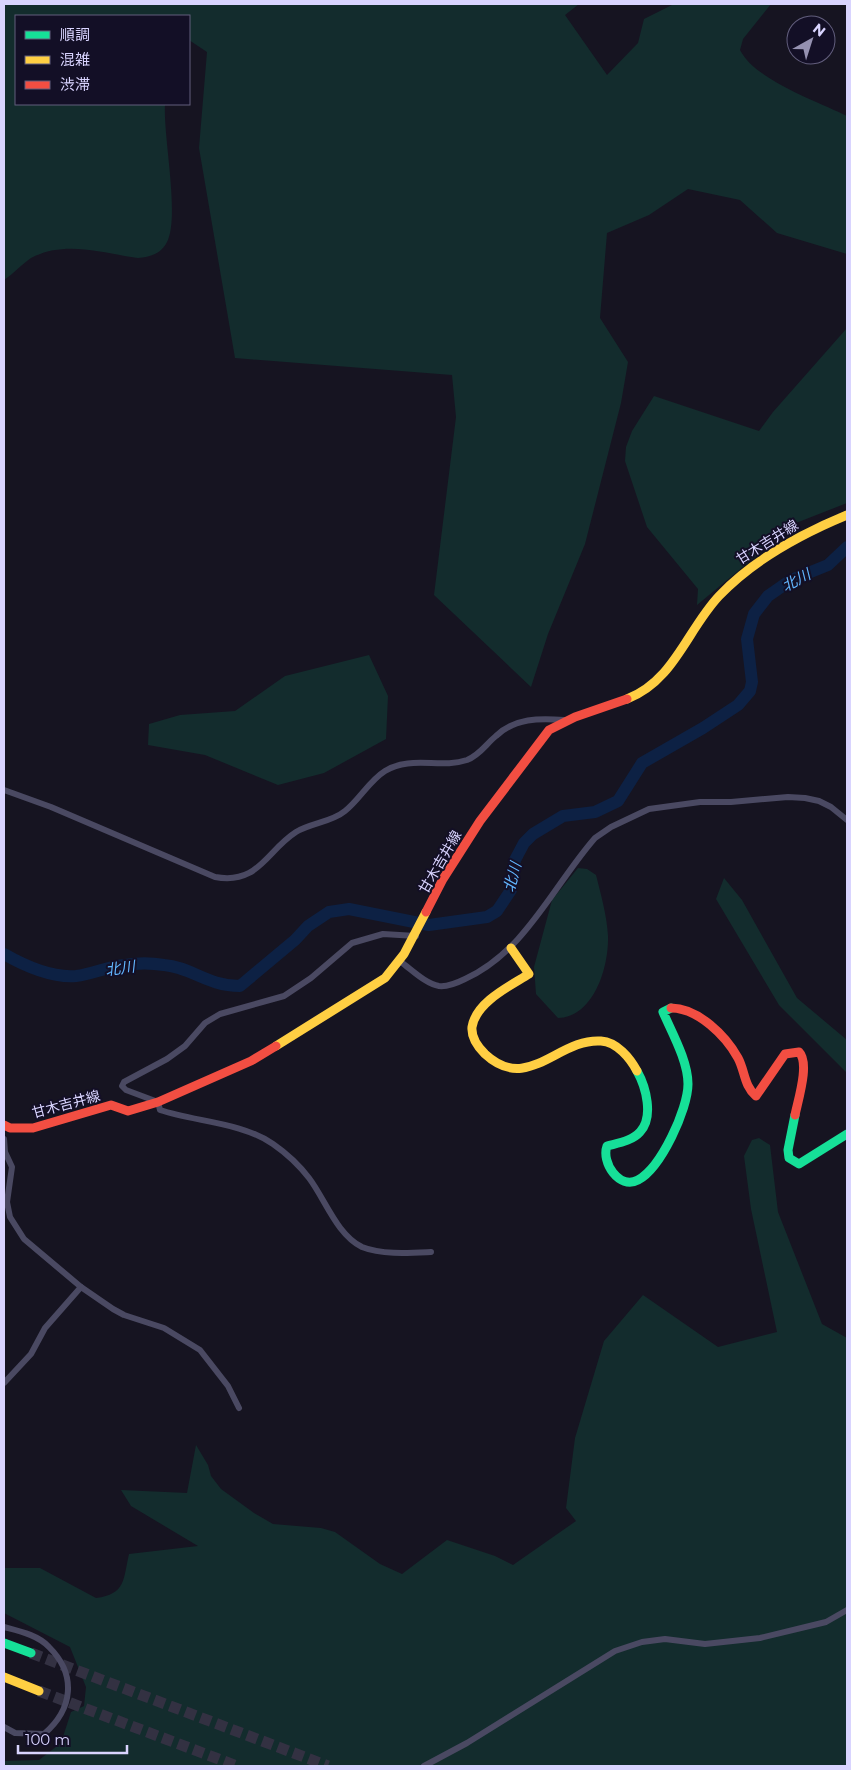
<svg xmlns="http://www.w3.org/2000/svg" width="851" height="1770" viewBox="0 0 851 1770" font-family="Montserrat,'Noto Sans JP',sans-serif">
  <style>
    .green { fill: #132c2d }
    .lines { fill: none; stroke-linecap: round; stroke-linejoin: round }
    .river { stroke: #0d2144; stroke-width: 12 }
    .highway-tunnel { stroke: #333142; stroke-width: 11; stroke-dasharray: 11 5.5; stroke-linecap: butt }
    .street { stroke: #4a4962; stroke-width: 6 }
    .fast { stroke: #16e098; stroke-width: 9 }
    .slow { stroke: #ffcf43; stroke-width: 9 }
    .jam { stroke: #f24e42; stroke-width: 9 }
    .labels { text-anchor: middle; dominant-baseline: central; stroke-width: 4; stroke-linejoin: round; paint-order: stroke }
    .street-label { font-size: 14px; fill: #d9d4ff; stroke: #130f26 }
    .water-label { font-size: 15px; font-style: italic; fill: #62b6ff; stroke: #130f26 }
  </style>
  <rect width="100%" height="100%" fill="#161421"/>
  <g class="green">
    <path d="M 4,4 L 579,4 L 565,15 L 607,75 L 638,43 L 644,19 L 674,4 L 771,4 L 743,39 L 740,50 C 755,80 817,101 847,116 L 847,254 L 777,233 L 740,200 L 688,189 L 649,215 L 607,233 L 600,318 L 628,362 L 621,403 L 585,544 L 548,634 L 531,687 L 434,595 L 456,417 L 452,375 L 235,358 L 199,148 L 207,52 L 189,40 L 189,16 L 16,16 L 16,104 L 165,104 C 163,137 180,216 167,242 C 161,254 150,257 138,258 C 102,253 65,240 31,258 C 22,264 13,274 4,280 Z"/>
    <path d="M 847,328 L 847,503 L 796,523 L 697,605 L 698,589 L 647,527 L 625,461 L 626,447 L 632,431 L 654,396 L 759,431 L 773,412 Z"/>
    <path d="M 369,655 L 388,696 L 386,739 L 324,773 L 278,785 L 205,755 L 148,745 L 149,724 L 180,715 L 235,711 L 285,676 Z"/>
    <path d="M 578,868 L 587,869 L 596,875 C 601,895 607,916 608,936 C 609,967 594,1017 558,1018 L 536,994 L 534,967 L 552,900 Z"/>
    <path d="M 724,878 L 742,900 L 797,998 L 847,1040 L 847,1073 L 779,1005 L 716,899 Z"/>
    <path d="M 759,1138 L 770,1145 L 778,1212 L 822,1324 L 847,1338 L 847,1766 L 4,1766 L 4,1761 L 39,1760 L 61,1743 L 71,1712 L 84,1706 L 86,1687 L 70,1647 L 4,1613 L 4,1568 L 40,1568 L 96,1598 C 126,1594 123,1580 129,1554 L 198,1546 L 131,1506 L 121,1490 L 187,1493 L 196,1445 L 208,1465 L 211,1476 L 221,1489 L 254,1513 L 273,1524 L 321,1528 L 335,1532 L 380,1564 L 402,1574 L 447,1540 L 495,1556 L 513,1565 L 576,1521 L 566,1508 L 575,1438 L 604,1341 L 643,1295 L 718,1347 L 777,1332 L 751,1209 L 744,1156 L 752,1140 Z"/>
  </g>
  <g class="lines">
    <path class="river" d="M 4,954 C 25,966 51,978 76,976 C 93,974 109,966 125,965 C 137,963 152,963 164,965 C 191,967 207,986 240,986 L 295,940 L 308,926 L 329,912 L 349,909 L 429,925 L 487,917 L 497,911 L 511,890 L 515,860 L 524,843 L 533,834 L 563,816 L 595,812 L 618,801 L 642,763 L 703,728 L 738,705 L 750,691 L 752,682 L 747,639 L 754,614 L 768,596 L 791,580 L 828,565 L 847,547"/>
    <g class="highway-tunnel">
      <path d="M 31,1653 L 328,1766"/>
      <path d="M 39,1691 L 237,1766"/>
    </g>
    <g class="street">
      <path d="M 4,790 L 51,807 L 215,877 C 259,885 266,851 296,832 C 311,823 332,822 345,811 C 360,799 369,781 385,771 C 411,755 440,769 467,760 C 480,755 486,744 496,736 C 515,718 539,718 564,720"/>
      <path d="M 416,936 L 383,934 L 352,943 L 311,978 L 284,996 L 220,1014 L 205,1023 L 185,1046 L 167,1059 L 124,1082 L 122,1086 L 126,1090 L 158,1102 L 160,1110 C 196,1122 241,1122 273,1144 C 286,1153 299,1165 309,1178 C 325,1199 337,1235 362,1247 C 382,1255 410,1253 431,1252"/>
      <path d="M 401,962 C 412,970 426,984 439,986 C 448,987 457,983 465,979 C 525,952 553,886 595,838 L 611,827 L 649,809 L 700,802 L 731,802 L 788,797 L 805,798 L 819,801 L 831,807 L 847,820"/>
      <path d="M 4,1139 L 5,1152 L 12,1167 L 7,1202 L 10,1217 L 24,1239 L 81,1287 L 113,1309 L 124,1315 L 164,1328 L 200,1350 L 228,1386 L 239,1408"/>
      <path d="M 4,1383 L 31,1354 L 45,1328 L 81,1287"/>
      <path d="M 4,1627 C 19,1631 38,1635 49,1647 C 77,1675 73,1709 44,1734 L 15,1733 L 4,1727"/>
      <path d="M 424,1766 L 467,1743 L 615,1651 L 642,1642 L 665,1639 L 705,1644 L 760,1638 L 826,1622 L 847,1610"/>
    </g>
    <g class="fast">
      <path d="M 637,1071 C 646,1087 654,1117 640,1132 C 632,1141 618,1143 607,1146 C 601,1162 619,1190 638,1180 C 661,1168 688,1109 688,1084 C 688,1061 672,1033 663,1012 L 671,1008"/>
      <path d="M 795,1115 L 788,1150 L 789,1158 L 799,1164 L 847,1134"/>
      <path d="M 4,1643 L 31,1653"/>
    </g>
    <g class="slow">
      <path d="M 627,699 C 674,681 687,630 719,596 C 754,559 801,534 847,515"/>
      <path d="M 511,948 L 529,974 C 510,986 476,1002 472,1027 C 471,1038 478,1047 485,1054 C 528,1094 558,1038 601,1041 C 617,1042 630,1058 637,1071"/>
      <path d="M 276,1046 L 385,978 L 404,954 L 426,912"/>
      <path d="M 4,1677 L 39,1691"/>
    </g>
    <g class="jam">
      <path d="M 426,912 L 443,879 L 480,821 L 549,730 L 575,717 L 627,699"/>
      <path d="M 671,1008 C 698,1008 726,1036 738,1058 C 745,1071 744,1086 756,1096 L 785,1054 L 799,1052 C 810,1063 798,1100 795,1115"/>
      <path d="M 4,1125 L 10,1128 L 33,1128 L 111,1105 L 128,1111 L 158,1102 L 251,1061 L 276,1046"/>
    </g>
  </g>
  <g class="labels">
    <g class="street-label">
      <text transform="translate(767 542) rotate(-32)">甘木吉井線</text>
      <text transform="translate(440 862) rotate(-60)">甘木吉井線</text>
      <text transform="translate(66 1104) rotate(-15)">甘木吉井線</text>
    </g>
    <g class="water-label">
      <text transform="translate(796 580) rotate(-28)">北川</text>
      <text transform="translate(512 877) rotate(-75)">北川</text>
      <text transform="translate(120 968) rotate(-8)">北川</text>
    </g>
  </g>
  <rect width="851" height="1770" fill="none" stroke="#d9d4ff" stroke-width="10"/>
  <rect x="15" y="15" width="175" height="90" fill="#130f26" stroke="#625e7d"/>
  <rect x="25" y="31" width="25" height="8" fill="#16e098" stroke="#625e7d"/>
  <text x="60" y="40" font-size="15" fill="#d9d4ff">順調</text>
  <rect x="25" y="56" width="25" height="8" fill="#ffcf43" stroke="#625e7d"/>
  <text x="60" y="65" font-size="15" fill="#d9d4ff">混雑</text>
  <rect x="25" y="81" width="25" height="8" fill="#f24e42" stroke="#625e7d"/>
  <text x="60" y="90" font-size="15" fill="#d9d4ff">渋滞</text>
  <g transform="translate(811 40) rotate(39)"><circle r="24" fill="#130f26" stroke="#625e7d"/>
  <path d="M0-4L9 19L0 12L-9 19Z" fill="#9591b1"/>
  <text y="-8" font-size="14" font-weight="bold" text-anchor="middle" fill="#d9d4ff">N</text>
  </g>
  <path d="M18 1745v8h109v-8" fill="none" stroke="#d9d4ff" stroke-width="2.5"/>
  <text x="25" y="1745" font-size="15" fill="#d9d4ff" stroke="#130f26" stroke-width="4" paint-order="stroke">100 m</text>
</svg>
